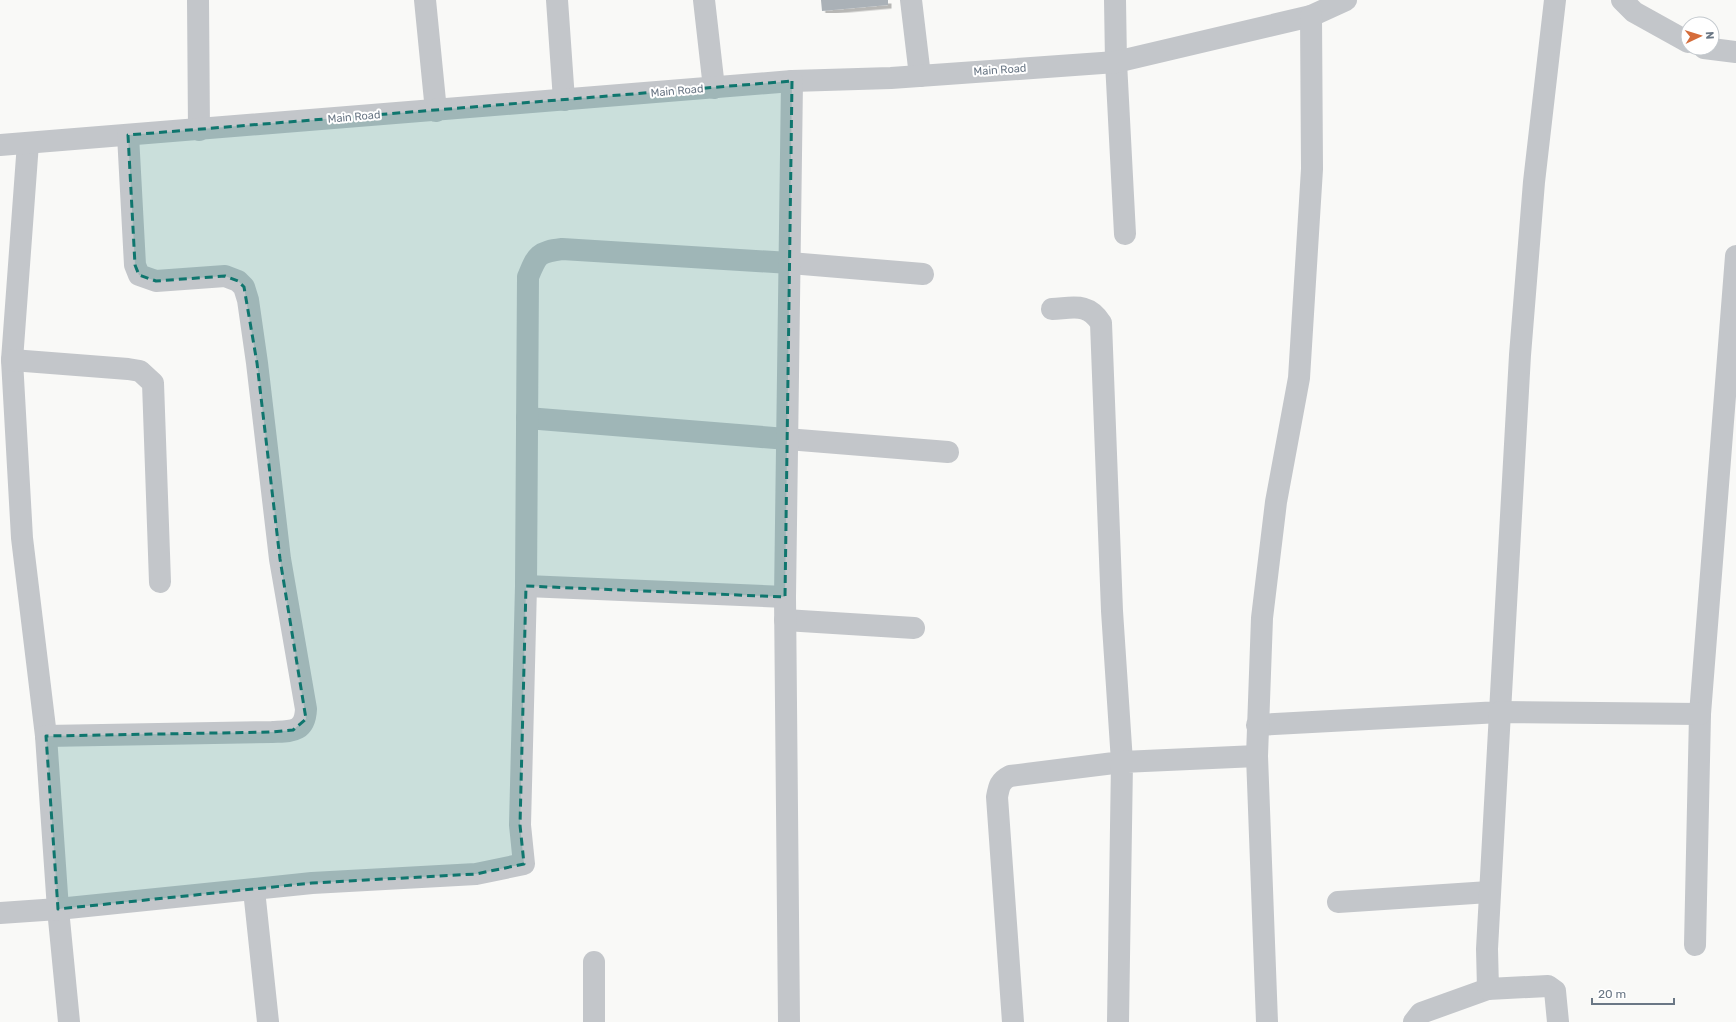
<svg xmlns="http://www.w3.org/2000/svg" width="1736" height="1022" viewBox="0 0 1736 1022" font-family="Rubik,sans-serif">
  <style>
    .building { fill: #aab1b7; filter: url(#shadow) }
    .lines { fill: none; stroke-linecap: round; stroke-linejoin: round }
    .minor { stroke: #c3c6ca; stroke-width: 22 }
    .marked { fill: #0f766e; fill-opacity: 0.2; stroke: #0f766e; stroke-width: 3; stroke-dasharray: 8 5; stroke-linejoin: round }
    .labels { text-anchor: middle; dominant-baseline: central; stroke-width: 4; stroke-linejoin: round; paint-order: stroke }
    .street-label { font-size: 11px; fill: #6a7785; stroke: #fff }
  </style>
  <defs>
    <filter id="shadow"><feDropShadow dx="3.5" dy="3.5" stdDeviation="0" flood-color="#0004"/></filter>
  </defs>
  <rect width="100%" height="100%" fill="#f9f9f7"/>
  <path class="building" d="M 821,0 L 888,0 L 888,5 L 822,11 Z"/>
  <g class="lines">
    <g class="minor">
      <path d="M 198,0 L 199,130"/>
      <path d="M 425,0 L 436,111"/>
      <path d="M 557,0 L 564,100"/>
      <path d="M 704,0 L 714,88"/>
      <path d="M 911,0 L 920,76"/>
      <path d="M 1115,0 L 1116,62 L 1125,234"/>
      <path d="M 1622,0 L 1634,12 L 1688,42"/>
      <path d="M 1704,48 L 1736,52"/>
      <path d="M 28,143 L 12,360 L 22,538 L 46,736 L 58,909 L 69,1022"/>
      <path d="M 0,145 L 792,81 L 891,78 L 1116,62 L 1311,16 L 1346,0"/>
      <path d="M 12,360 L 128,369 L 140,371 L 153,383 L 160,582"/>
      <path d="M 527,418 L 948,452"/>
      <path d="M 526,586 L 785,597"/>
      <path d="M 785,620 L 914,628"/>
      <path d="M 1257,725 L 1500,712 L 1520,355 L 1534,182 L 1555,0"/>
      <path d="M 46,736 L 272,732 C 291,731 305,733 306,709 L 280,559 L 257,363 L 248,300 L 244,287 L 238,281 L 225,276 L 156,281 L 139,275 L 135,265 L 128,135"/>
      <path d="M 254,890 L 268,1022"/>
      <path d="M 1338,902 L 1489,892"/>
      <path d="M 0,913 L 58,909 L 312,883 L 476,874 L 524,864 L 520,825 L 526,586 L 528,277 C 537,255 538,252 562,249 L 790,263 L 923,274"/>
      <path d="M 1695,945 L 1700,714 L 1736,256"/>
      <path d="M 594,1022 L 594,962"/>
      <path d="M 789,1022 L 785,597 L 792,81"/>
      <path d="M 1013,1022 L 997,797 C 999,786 1000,781 1010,776 L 1122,762 L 1112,611 L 1101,323 C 1088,302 1073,308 1052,309"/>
      <path d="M 1118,1022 L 1122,762 L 1257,756"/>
      <path d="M 1267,1022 L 1257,756 L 1262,618 L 1276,502 L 1299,378 L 1312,169 L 1311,16"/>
      <path d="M 1414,1022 L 1421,1013 L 1488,989"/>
      <path d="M 1558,1022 L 1555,991 L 1548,986 L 1488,989 L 1487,949 L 1500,712 L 1700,714"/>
    </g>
  </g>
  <path class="marked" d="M 792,81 L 785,597 L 526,586 L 520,825 L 524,864 L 476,874 L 312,883 L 58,909 L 46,736 L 272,732 L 293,730 L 306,719 L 280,559 L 257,363 L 244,287 L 238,281 L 225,276 L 156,281 L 139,275 L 135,265 L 128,135 Z"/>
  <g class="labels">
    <g class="street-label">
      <text transform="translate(1000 70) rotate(-4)">Main Road</text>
      <text transform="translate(677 91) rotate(-5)">Main Road</text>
      <text transform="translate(354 117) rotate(-5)">Main Road</text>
    </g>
  </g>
  <g transform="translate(1700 36) rotate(86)"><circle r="19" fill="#ffffff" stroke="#c3c9ce"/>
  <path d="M0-3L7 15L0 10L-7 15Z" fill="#d56c3a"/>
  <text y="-6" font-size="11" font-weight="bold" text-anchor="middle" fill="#6a7785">N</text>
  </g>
  <path d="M1592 998v6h82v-6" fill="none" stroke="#6a7785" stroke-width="2"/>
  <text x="1598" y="998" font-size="12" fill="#6a7785" stroke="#ffffff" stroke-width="3" paint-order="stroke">20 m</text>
</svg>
